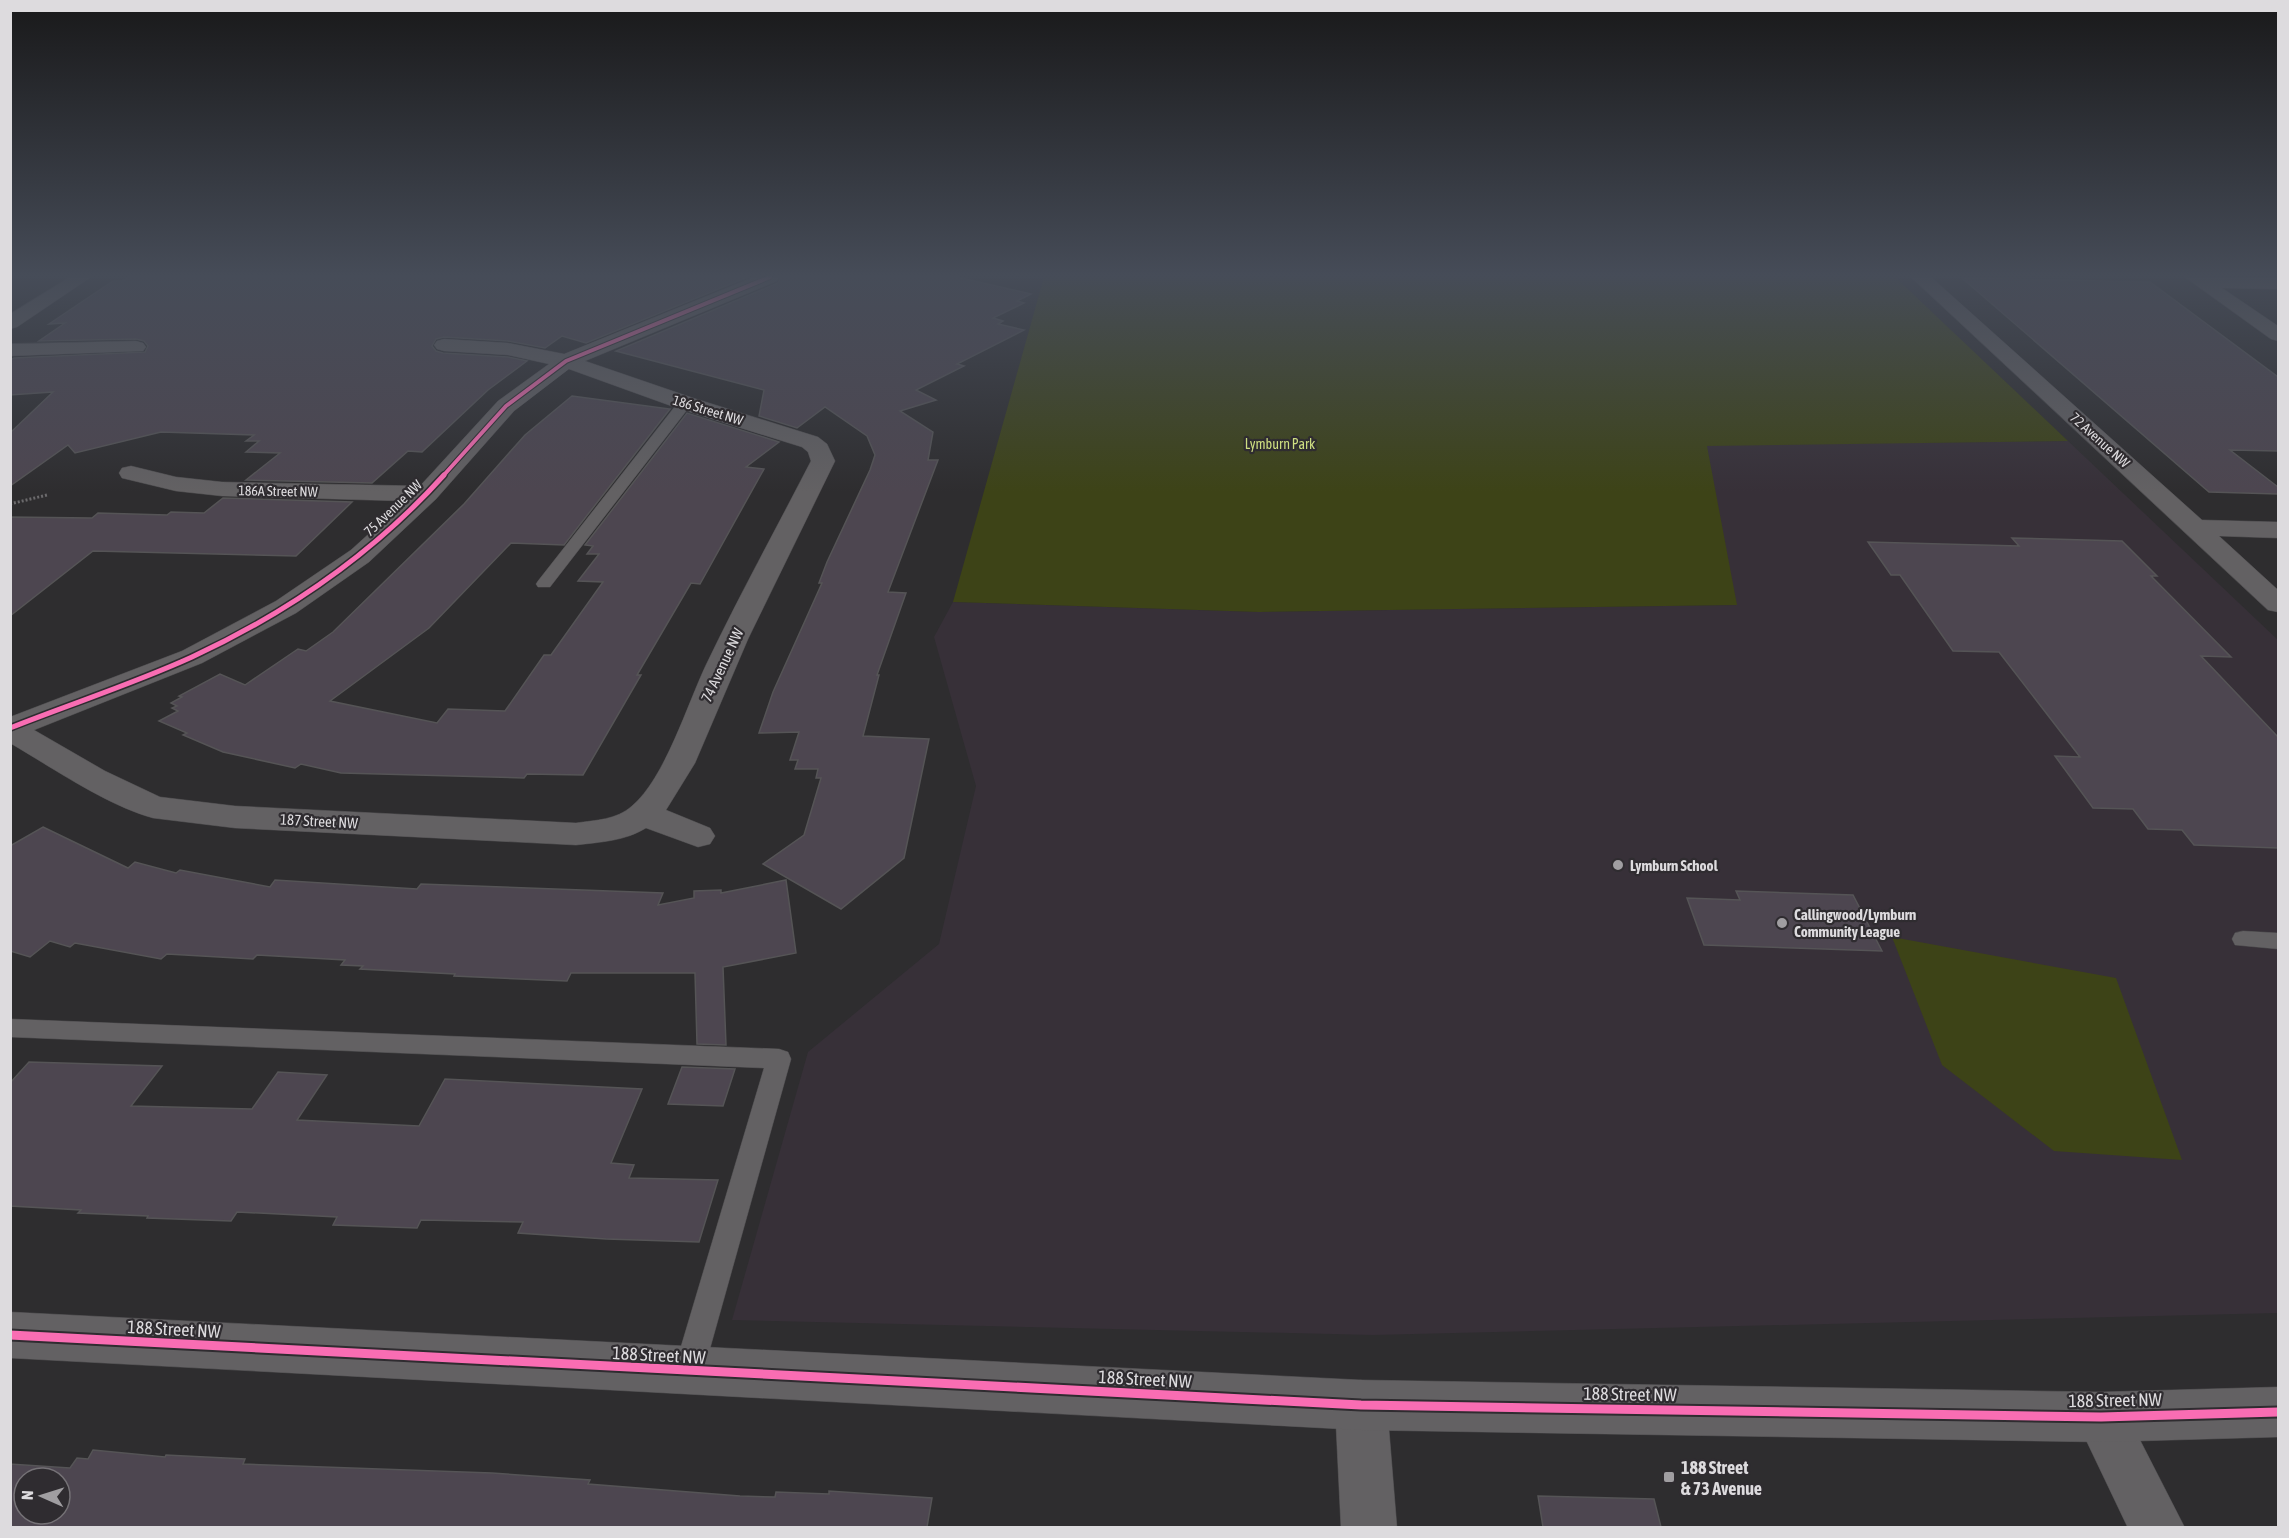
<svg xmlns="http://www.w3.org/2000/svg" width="2289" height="1538" viewBox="0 0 2289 1538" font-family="'Asap Condensed',sans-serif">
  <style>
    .built { fill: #373038 }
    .green { fill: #3d4317 }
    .building { fill: #4d4650; stroke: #555456; stroke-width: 1.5; fill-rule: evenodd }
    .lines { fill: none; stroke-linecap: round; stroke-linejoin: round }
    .service-casing { stroke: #4a494b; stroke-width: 1 }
    .minor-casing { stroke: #4a494b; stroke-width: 1 }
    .tertiary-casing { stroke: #4a494b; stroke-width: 1 }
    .path { stroke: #6b6a6c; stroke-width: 3; stroke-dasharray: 2 2; stroke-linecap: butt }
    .service { fill: #636163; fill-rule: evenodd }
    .minor { fill: #636163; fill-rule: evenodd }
    .tertiary { fill: #636163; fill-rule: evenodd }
    .cycleway-far2-casing { stroke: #2f2c30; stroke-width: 6 }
    .cycleway-far1-casing { stroke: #2f2c30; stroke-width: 8 }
    .cycleway-casing { stroke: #2f2c30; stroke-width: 13 }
    .cycleway-far2 { stroke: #f96db3; stroke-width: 4 }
    .cycleway-far1 { stroke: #f96db3; stroke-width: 5 }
    .cycleway { stroke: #f96db3; stroke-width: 9 }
    .poi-dot { fill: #a09ea1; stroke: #2f2c30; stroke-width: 2 }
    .labels { text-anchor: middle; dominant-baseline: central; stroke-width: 4.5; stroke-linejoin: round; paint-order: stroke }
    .far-street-label { font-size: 14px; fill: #dddbde; stroke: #2f2c30 }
    .far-park-label { font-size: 14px; fill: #cede81; stroke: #2f2c30 }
    .street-label { font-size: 15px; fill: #dddbde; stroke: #2f2c30 }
    .poi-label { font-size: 15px; font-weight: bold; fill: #dddbde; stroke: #2f2c30; text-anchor: start }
    .near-street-label { font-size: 18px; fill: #dddbde; stroke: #2f2c30 }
    .near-poi-label { font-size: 18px; font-weight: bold; fill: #dddbde; stroke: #2f2c30; text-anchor: start }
  </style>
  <rect width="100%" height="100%" fill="#2e2d2f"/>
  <path class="built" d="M 2068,441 L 2278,640 L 2278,1313 L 1373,1335 L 732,1320 L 808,1052 L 939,944 L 976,786 L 934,637 L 953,602 L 1259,612 L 1736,605 L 1706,445 Z"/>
  <g class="green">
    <path d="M 1044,277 L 1895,277 L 2068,441 L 1707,446 L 1737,605 L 1259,612 L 953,602 Z"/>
    <path d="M 1892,937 L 2116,978 L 2182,1160 L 2054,1151 L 1942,1065 Z"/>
  </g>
  <g class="building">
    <path d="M 128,277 L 748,277 L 586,343 L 562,336 L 545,348 L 508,341 L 444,337 L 436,339 L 432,346 L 436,351 L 443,353 L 508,357 L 527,361 L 488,390 L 422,452 L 408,451 L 372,483 L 246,480 L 280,453 L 246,452 L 259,441 L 246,441 L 254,435 L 161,432 L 75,453 L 68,445 L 10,486 L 10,433 L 53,392 L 10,395 L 10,360 L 14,358 L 145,352 L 148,346 L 144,341 L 136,339 L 39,341 L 65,323 L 49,324 L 113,281 L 122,281 Z"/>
    <path d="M 781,277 L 957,277 L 1031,294 L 1017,301 L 1024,303 L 993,318 L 1003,321 L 998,324 L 1024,330 L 957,364 L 964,366 L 916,390 L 936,400 L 900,411 L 933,432 L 928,460 L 938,460 L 888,592 L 906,593 L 877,675 L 879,675 L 863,736 L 929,739 L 904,858 L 841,909 L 763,864 L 804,835 L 821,778 L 816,778 L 818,769 L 795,769 L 798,760 L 790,760 L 799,732 L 759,733 L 773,692 L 822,583 L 819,583 L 827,562 L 870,470 L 875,455 L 867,436 L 825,407 L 797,428 L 759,416 L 764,390 L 616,351 L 778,283 Z"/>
    <path d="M 1962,278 L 2150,282 L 2278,377 L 2278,451 L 2230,450 L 2278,487 L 2278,494 L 2209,492 Z"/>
    <path d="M 572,396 L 670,409 L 564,545 L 511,543 L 429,628 L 330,701 L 437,723 L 448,709 L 505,711 L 544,655 L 551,655 L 603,582 L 578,581 L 599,554 L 587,554 L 593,546 L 585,545 L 687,413 L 779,442 L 746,467 L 764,469 L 700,584 L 691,583 L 637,675 L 641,675 L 583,775 L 527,774 L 524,778 L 341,773 L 301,764 L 295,768 L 223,752 L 183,735 L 187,733 L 159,721 L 178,711 L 172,708 L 177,706 L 171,703 L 182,697 L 179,696 L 220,674 L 245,685 L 298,649 L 306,651 L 333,632 L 464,504 L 525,435 Z"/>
    <path d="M 223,498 L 352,502 L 296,556 L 93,551 L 10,616 L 10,517 L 92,518 L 98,513 L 167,515 L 171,512 L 204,513 Z"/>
    <path d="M 2012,538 L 2122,541 L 2157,576 L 2151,576 L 2231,657 L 2201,656 L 2278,737 L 2278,848 L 2194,845 L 2182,830 L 2148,829 L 2133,809 L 2093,808 L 2055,756 L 2080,757 L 1999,652 L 1953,651 L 1900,575 L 1891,575 L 1868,542 L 2019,546 Z"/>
    <path d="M 43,827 L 128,868 L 135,862 L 176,873 L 180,870 L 270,887 L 275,880 L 417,889 L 421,884 L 663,893 L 658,905 L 694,898 L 694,891 L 721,890 L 721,893 L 786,880 L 796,953 L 723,967 L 726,1045 L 697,1044 L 695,973 L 571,973 L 567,981 L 454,976 L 455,974 L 360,969 L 363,966 L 341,965 L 345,960 L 257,955 L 253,959 L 167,954 L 161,959 L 75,943 L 70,947 L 50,941 L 30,957 L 10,951 L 10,846 Z"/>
    <path d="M 1736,891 L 1853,895 L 1882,951 L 1704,945 L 1687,898 L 1740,900 Z"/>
    <path d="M 29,1062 L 162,1066 L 131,1106 L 252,1109 L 278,1072 L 327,1075 L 297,1120 L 419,1126 L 445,1079 L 642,1089 L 611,1163 L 634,1165 L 629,1178 L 718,1180 L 699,1242 L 606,1239 L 518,1233 L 523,1222 L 421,1220 L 417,1228 L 333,1225 L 337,1217 L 237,1212 L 231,1221 L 147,1218 L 148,1216 L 78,1213 L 81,1210 L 10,1206 L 10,1083 Z"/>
    <path d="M 682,1067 L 735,1069 L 723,1106 L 668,1104 Z"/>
    <path d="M 93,1450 L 165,1457 L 166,1455 L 245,1459 L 243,1464 L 492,1473 L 590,1480 L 588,1484 L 740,1496 L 775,1497 L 776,1492 L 829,1494 L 829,1491 L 932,1498 L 927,1527 L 10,1527 L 10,1464 L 70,1468 L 77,1458 L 88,1459 ZM 24,1478 L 60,1478 L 60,1514 L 24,1514 Z"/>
    <path d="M 1538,1496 L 1654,1499 L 1661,1527 L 1543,1527 Z"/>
  </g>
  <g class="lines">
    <g class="service-casing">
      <g id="service">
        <path d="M 685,399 L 690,400 L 692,403 L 690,406 L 550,587 L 538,587 L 536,584 L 538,581 L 680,400 Z"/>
        <path d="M 2243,931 L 2278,933 L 2278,949 L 2235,945 L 2232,939 L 2235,933 Z"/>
        <path d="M 10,1019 L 779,1049 L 788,1052 L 791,1059 L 704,1370 L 700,1380 L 689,1384 L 678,1380 L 674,1370 L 764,1068 L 10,1037 Z"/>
      </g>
    </g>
    <g class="minor-casing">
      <g id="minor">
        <path d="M 754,277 L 779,277 L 777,281 L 585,361 L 693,398 L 818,437 L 827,444 L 835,461 L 748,639 L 695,763 L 666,810 L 710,828 L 715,836 L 710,844 L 698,847 L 646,828 C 625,841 601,842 576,845 L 235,828 L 153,818 C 106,805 53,768 10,743 L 10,717 L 182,651 L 276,601 L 351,550 L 405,501 L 222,496 L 176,491 L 122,478 L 119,473 L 122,468 L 131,466 L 176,477 L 222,482 L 420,486 L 498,401 L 549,364 L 508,355 L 444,351 L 437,349 L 434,345 L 437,341 L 444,339 L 508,343 L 564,354 ZM 569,369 L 677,408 L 802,447 L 808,452 L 811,461 C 776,529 739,596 706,665 C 687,705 665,778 632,806 C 616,820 596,820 576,823 L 235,806 L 160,797 L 105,771 L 34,730 L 202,663 L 296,613 L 369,562 L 436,499 L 514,411 Z"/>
        <path d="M 1911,277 L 1931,277 L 2202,520 L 2278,522 L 2278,538 L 2219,536 L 2278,590 L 2278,612 L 2268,610 Z"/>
        <path d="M 2185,277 L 2278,278 L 2278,289 L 2222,288 L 2278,326 L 2278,341 L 2271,339 Z"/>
        <path d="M 136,341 L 143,343 L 146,347 L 143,351 L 10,356 L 10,344 Z"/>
        <path d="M 1361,1380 L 1379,1387 L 1387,1405 L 1397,1528 L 1341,1528 L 1335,1405 L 1343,1387 Z"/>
        <path d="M 2101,1392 L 2119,1399 L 2185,1528 L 2128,1528 L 2075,1417 L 2083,1399 Z"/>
      </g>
    </g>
    <g class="tertiary-casing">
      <g id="tertiary">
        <path d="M 70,277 L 91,277 L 17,327 L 10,329 L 10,314 Z"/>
        <path d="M 10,1312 L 1361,1380 L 2101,1392 L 2278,1387 L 2278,1437 L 2101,1442 L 1361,1430 L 10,1358 Z"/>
      </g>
    </g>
    <path class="path" d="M 10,504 L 47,495"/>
    <use href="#service" class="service"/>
    <use href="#minor" class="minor"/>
    <use href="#tertiary" class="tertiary"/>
    <g class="cycleway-far2-casing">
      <path id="cycleway-far2" d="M 443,476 L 506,406 L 566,361 L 770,277"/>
    </g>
    <g class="cycleway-far1-casing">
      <path id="cycleway-far1" d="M 10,728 C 70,704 133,684 192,657 C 287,613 374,553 444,475"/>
    </g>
    <g class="cycleway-casing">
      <path id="cycleway" d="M 10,1335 L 1361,1405 L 2101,1417 L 2278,1412"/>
    </g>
    <use href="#cycleway-far2" class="cycleway-far2"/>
    <use href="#cycleway-far1" class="cycleway-far1"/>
    <use href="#cycleway" class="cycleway"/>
  </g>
  <linearGradient id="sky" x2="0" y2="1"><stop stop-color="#19191a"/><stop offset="0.56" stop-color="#464c58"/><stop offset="1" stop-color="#464c58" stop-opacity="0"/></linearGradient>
  <rect width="2289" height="492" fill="url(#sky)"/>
  <g class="poi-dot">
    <circle cx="1618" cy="865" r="6"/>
    <circle cx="1782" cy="923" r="6"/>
    <rect x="1663" y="1471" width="12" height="12" rx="3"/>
  </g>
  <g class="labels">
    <g class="far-street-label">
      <text transform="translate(708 410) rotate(17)">186 Street NW</text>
      <text transform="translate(2100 440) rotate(42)">72 Avenue NW</text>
      <text transform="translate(278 491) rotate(1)">186A Street NW</text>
      <text transform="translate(393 508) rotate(-44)">75 Avenue NW</text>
    </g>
    <g class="far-park-label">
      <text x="1280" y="444">Lymburn Park</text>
    </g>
    <g class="street-label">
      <text transform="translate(722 665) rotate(-65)">74 Avenue NW</text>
      <text transform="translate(319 821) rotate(3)">187 Street NW</text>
    </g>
    <g class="poi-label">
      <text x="1630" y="865">Lymburn School</text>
      <text x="1794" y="914">Callingwood/Lymburn<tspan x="1794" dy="17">Community League</tspan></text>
    </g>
    <g class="near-street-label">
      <text transform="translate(174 1329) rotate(3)">188 Street NW</text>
      <text transform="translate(659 1355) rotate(3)">188 Street NW</text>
      <text transform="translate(1145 1379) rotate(3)">188 Street NW</text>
      <text transform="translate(1630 1394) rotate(1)">188 Street NW</text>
      <text transform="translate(2115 1400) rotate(-1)">188 Street NW</text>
    </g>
    <g class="near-poi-label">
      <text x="1681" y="1467">188 Street<tspan x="1681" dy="21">&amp; 73 Avenue</tspan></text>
    </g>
  </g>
  <rect width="2289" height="1538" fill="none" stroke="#dddbde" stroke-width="24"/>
  <g transform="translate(42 1496) rotate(273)"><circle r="28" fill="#2f2c30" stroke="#757276" stroke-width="1.5"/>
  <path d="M0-4.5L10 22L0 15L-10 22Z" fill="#a09ea1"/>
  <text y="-9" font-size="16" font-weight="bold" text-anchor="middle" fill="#dddbde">N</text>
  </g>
</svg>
